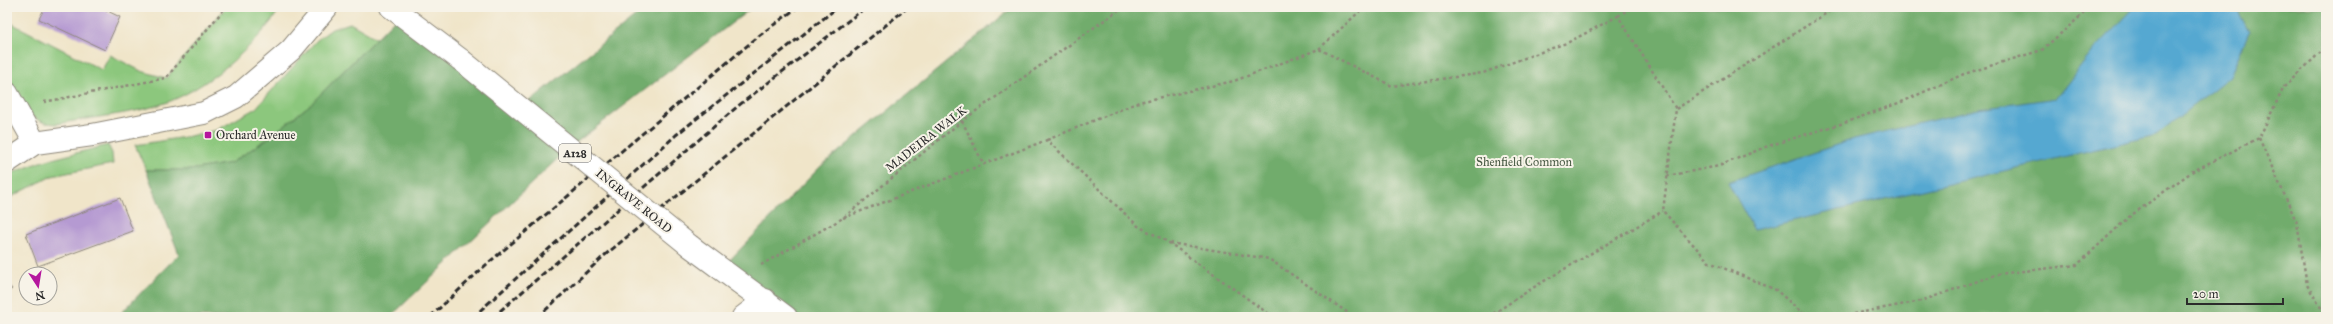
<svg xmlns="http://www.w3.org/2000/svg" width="2333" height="324" viewBox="0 0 2333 324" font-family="'IM FELL Great Primer',serif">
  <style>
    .green { fill: #8cc77d; stroke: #5c7954 }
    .forest { fill: #71ac6c; stroke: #4e6c4c }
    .water { fill: #55a8d1; stroke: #406a7e }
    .building { fill: #b59ad2 }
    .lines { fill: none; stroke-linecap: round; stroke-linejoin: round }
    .minor-casing { stroke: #8e887a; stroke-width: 24 }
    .major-casing { stroke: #8e887a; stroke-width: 24 }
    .path { stroke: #8e887a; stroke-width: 2.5; stroke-dasharray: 3 3; stroke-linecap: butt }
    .minor { stroke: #fff; stroke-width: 22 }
    .major { stroke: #fff; stroke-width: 22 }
    .rail { stroke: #2b2b2b; stroke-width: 3; stroke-dasharray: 6 3; stroke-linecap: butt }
    .major-bridge-casing { stroke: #8e887a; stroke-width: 24; stroke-linecap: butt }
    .major-bridge { stroke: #fff; stroke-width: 22 }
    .poi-dot { fill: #b5179e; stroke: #f7f3e8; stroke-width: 1.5 }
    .labels { text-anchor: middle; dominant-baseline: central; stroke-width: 4; stroke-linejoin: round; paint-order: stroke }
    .shield { fill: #f7f3e8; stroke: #686764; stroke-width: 1 }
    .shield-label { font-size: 11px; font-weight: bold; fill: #2b2b2b }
    .poi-label { font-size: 12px; fill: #2b2b2b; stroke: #f7f3e8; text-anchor: start }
    .street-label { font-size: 12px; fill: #2b2b2b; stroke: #f7f3e8 }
    .park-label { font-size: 12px; fill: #485a44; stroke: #f7f3e8 }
  </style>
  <rect width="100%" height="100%" fill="#f7f3e8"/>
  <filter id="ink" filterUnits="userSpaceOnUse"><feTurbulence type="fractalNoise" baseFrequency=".025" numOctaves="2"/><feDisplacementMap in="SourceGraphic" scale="8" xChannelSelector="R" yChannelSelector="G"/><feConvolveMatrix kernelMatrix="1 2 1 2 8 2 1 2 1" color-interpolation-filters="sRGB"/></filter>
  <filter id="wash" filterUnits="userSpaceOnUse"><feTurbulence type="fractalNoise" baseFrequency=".012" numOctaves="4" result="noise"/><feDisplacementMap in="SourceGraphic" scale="16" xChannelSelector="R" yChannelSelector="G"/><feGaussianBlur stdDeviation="0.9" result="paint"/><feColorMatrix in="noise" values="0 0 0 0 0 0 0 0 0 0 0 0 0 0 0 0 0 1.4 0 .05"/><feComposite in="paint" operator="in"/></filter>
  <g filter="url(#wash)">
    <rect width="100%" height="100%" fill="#f0e5c9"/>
    <g class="green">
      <path d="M 226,7 L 281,7 C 258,45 202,93 159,105 C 127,115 91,117 57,124 L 45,123 L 28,115 L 7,77 L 7,21 L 102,70 L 110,55 L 141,71 L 166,78 Z"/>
      <path d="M 350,23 L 376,38 L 311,104 L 267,139 L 231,163 L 190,170 L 146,170 L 135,145 L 185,137 L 217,130 L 256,108 L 317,40 L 332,29 Z"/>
      <path d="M 108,145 L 112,153 L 113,164 L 52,176 L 7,199 L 7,176 L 10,174 L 40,162 Z"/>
    </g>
    <g class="forest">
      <path d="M 407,7 L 520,109 L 647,7 L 753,7 L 569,148 L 390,317 L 117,317 L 179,254 L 146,170 L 190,170 L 231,163 L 267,139 L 311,104 Z"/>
      <path d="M 1013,7 L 2326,7 L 2326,317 L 789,317 L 722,268 L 820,167 Z"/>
    </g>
    <path class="water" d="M 2135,7 L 2236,7 L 2249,32 L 2230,76 L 2156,135 L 1754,230 L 1728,182 L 1854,139 L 1979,109 L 2056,98 L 2093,51 Z"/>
    <g id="blocks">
      <g class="building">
        <path d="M 45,7 L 99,7 L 120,17 L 105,50 L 39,19 Z"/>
        <path d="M 120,198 L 133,231 L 38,266 L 26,234 Z"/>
        <path d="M 7,283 L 12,289 L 7,294 Z"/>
      </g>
    </g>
  </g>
  <g filter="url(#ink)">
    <use href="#blocks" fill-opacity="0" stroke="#8e887a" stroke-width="1"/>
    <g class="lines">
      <g class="minor-casing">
        <g id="minor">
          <path d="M 7,93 L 35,143"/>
          <path d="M 7,162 L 35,143 L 92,135 L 204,113 L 236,97 L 291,50 L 327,7"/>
          <path d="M 743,317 L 765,300"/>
        </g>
      </g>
      <g class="major-casing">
        <g id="major">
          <path d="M 391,7 L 461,60"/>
          <path d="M 690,246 L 786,317"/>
        </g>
      </g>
      <g class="path">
        <path d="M 1618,16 L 1632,7"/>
        <path d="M 1319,49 L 1359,12 L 1360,7"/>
        <path d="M 44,102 L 166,78 L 226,7"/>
        <path d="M 1676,109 L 1836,7"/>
        <path d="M 962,121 L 984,165"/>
        <path d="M 2259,138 L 2297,223 L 2307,285 L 2326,316"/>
        <path d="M 1047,140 L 1139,102 L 1234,81 L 1319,49 L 1392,86 L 1483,73 L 1569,42 L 1618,16 L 1676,109 L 1663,211 L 1709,262 L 1776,290 L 1807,317"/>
        <path d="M 1667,176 L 1719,166 L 1768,146 L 1847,122 L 1904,101 L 1964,74 L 2042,50 L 2091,7"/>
        <path d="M 843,218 L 1047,140 L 1138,226 L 1168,242 L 1273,317"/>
        <path d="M 1170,243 L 1269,259 L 1354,317"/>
        <path d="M 761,265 L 843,218 L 962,121 L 1123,7"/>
        <path d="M 1488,317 L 1539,284 L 1663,211"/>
        <path d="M 1848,317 L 1853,314 L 1921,301 L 1998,274 L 2077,265 L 2129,217 L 2193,171 L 2259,138 L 2284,87 L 2326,47"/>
      </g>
      <use href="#minor" class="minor"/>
      <use href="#major" class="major"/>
      <g class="rail">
        <path d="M 430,317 L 487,264 L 760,35 L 798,7"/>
        <path d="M 473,317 L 676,135 L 838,7"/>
        <path d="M 493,317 L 738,106 L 866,7"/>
        <path d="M 538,317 L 605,255 L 908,7"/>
      </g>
      <g class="major-bridge-casing">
        <path id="major-bridge" d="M 461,60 L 690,246"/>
      </g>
      <use href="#major-bridge" class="major-bridge"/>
    </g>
  </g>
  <rect class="poi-dot" x="204" y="131" width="8" height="8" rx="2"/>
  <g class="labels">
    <rect class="shield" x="559" y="144" width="32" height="18" rx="3"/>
    <g class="shield-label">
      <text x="575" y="153">A128</text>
    </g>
    <g class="poi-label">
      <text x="216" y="135">Orchard Avenue</text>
    </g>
    <g class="street-label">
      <text transform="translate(926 139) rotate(-38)">MADEIRA WALK</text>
      <text transform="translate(634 201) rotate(39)">INGRAVE ROAD</text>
    </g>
    <g class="park-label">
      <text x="1524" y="162">Shenfield Common</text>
    </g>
  </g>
  <rect width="2333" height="324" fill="none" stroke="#f7f3e8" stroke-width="24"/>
  <g transform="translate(38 286) rotate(168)"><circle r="19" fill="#f7f3e8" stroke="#a5a39c"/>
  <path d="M0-3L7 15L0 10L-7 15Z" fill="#b5179e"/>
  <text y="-6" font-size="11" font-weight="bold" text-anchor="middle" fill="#2b2b2b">N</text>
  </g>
  <path d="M2187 298v6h96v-6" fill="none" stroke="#2b2b2b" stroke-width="2"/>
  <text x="2193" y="298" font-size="12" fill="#2b2b2b" stroke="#f7f3e8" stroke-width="3" paint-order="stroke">20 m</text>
</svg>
